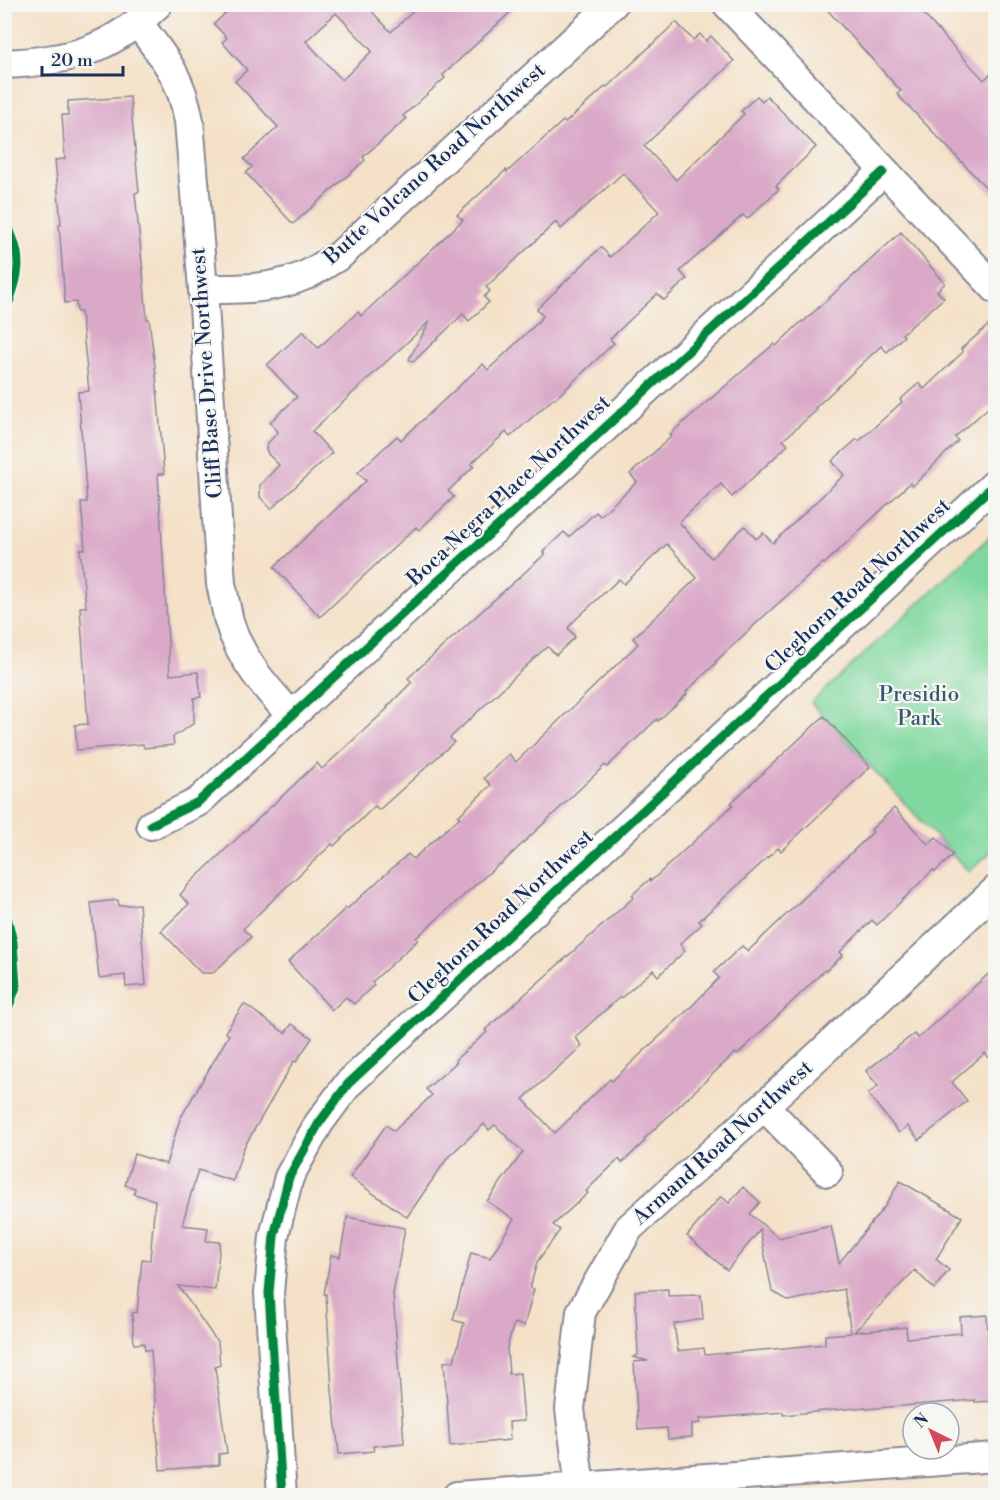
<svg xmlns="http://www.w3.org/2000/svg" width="1000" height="1500" viewBox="0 0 1000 1500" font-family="'Libre Bodoni',serif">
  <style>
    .green { fill: #7fd89e; stroke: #4d847e; stroke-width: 1.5 }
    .building { fill: #daa9c8; fill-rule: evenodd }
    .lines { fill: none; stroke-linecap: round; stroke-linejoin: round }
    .minor-casing { stroke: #888893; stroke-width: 32 }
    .minor { stroke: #fff; stroke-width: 28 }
    .cycleway-casing { stroke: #f6f6f2; stroke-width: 13 }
    .cycleway { stroke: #00873e; stroke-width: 9 }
    .labels { text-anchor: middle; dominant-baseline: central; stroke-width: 4.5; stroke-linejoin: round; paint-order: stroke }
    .street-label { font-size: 21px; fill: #1b2f5e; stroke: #f6f6f2 }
    .park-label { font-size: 21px; fill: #34596e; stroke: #f6f6f2 }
  </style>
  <rect width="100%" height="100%" fill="#f6f6f2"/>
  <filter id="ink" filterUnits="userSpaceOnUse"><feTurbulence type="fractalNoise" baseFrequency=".0167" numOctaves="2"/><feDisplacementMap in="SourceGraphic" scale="12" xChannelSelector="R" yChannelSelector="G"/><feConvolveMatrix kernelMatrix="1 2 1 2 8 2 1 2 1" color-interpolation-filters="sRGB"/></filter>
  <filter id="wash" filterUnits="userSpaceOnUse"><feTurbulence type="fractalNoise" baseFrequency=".008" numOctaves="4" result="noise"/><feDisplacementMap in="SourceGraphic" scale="24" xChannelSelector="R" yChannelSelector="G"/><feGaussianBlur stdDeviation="1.35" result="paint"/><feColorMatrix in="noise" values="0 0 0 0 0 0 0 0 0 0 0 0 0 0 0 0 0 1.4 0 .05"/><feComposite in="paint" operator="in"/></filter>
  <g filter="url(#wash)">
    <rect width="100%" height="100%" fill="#f4e1c8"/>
    <path class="green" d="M 995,532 L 995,848 L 969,872 L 811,703 Z"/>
    <g id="blocks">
      <g class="building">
        <path d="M 235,4 L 365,4 L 391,32 L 421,4 L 519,4 L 443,75 L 445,78 L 403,116 L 406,119 L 363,157 L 365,160 L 293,224 L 246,173 L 252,167 L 244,159 L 278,127 L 235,81 L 247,70 L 222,42 L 227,38 L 214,24 ZM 336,13 L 372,51 L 342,80 L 306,41 Z"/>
        <path d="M 822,4 L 914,4 L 984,80 L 996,69 L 996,198 L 897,94 L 901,91 Z"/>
        <path d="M 676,22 L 693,40 L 700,34 L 706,41 L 711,36 L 734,61 L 644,146 L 676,180 L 744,114 L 741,111 L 757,96 L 762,101 L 767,96 L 816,147 L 776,186 L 779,189 L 747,219 L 743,215 L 680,271 L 687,279 L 664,300 L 657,294 L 610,339 L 614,343 L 555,399 L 554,398 L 510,437 L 506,432 L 471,464 L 474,466 L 448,491 L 454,497 L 419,530 L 416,527 L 320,617 L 274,567 L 366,481 L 358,472 L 397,436 L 401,440 L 483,364 L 488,370 L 536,324 L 543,316 L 537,309 L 601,247 L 610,257 L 659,212 L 623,173 L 561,229 L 556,222 L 486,287 L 490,291 L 484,297 L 489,302 L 469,321 L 463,314 L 413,362 L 409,359 L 430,321 L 312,431 L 332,453 L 271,509 L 260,497 L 260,485 L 279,465 L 268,454 L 266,449 L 267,444 L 278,432 L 270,422 L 297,397 L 267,365 L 303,331 L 318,348 L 358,312 L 361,316 L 463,220 L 457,215 L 484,190 L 506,170 L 507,172 L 563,121 L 565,123 L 606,86 L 607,87 Z"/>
        <path d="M 130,97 L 139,192 L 135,193 L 142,263 L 147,319 L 149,319 L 156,375 L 164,474 L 158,474 L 170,675 L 198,672 L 201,697 L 194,698 L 194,723 L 173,737 L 174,745 L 144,748 L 143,744 L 77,750 L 75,725 L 88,724 L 80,607 L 86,607 L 80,549 L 85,549 L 81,502 L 87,502 L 78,392 L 89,391 L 81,312 L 77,312 L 76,302 L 65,303 L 59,224 L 61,224 L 55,160 L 65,159 L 62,115 L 68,115 L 68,101 Z"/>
        <path d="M 901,232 L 945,283 L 937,291 L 944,298 L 902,334 L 904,336 L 887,352 L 881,346 L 815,408 L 817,410 L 783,440 L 788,445 L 732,497 L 721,484 L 679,522 L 711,558 L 745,526 L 756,539 L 763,533 L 773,543 L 844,475 L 832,461 L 857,439 L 859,441 L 902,402 L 900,400 L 919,383 L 924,389 L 963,352 L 961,349 L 996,319 L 996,401 L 955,437 L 958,441 L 913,486 L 910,483 L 824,564 L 823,563 L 762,618 L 715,662 L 716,663 L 686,692 L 687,694 L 658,721 L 657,719 L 607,767 L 605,765 L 500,865 L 499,864 L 416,938 L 418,940 L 372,982 L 374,985 L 354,1004 L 346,997 L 332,1010 L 288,962 L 346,908 L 347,909 L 408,854 L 413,859 L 460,817 L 458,816 L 491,785 L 484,778 L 509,754 L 516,762 L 638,644 L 633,638 L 697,578 L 667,544 L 624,584 L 619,579 L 573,622 L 568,628 L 575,637 L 556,655 L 548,647 L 541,652 L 450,738 L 454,742 L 379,810 L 375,806 L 334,846 L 332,844 L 284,889 L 243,929 L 251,937 L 213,973 L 201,973 L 161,931 L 189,904 L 180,895 L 189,884 L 317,763 L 322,769 L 388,708 L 387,707 L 412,682 L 408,678 L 545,554 L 543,552 L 564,532 L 569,537 L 596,512 L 600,516 L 637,482 L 630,474 L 672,436 L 670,434 L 774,344 L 776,346 L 802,321 L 803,322 Z"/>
        <path d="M 824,716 L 870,767 L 781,851 L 778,848 L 699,921 L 702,924 L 680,944 L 685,951 L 658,976 L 653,970 L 621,998 L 620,997 L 575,1037 L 582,1046 L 523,1099 L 555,1133 L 610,1079 L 612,1081 L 691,1007 L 719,978 L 714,972 L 742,946 L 748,951 L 873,832 L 871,830 L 894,808 L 928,844 L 936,837 L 953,855 L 935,872 L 933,870 L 877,925 L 872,920 L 840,952 L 843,955 L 826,971 L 825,970 L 737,1055 L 735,1053 L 644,1139 L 645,1141 L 622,1163 L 619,1159 L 586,1191 L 588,1193 L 553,1225 L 560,1230 L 537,1262 L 530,1288 L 534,1289 L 524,1326 L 514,1323 L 507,1348 L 509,1374 L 520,1373 L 524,1421 L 509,1422 L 510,1440 L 450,1446 L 444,1362 L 454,1361 L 464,1323 L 453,1320 L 471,1253 L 490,1258 L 514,1219 L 487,1201 L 523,1152 L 495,1125 L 489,1130 L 484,1124 L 448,1157 L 407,1217 L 350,1177 L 386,1125 L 394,1131 L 432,1095 L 426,1089 L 457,1062 L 455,1060 L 487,1032 L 485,1030 L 634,897 L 632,895 L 650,879 L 651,881 L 733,805 L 731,803 Z"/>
        <path d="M 118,900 L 119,906 L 139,904 L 146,985 L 126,987 L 125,975 L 99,978 L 91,903 Z"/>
        <path d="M 996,967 L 996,1065 L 985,1053 L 952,1082 L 967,1101 L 919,1140 L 908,1126 L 899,1133 L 868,1094 L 878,1086 L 866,1071 L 914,1034 L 918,1038 Z"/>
        <path d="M 244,1004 L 285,1033 L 292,1024 L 312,1038 L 296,1062 L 294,1061 L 243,1149 L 233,1181 L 198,1170 L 182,1225 L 208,1228 L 206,1241 L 220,1242 L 215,1290 L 178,1286 L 218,1343 L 220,1365 L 215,1367 L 227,1453 L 219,1454 L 219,1465 L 160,1470 L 151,1350 L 145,1350 L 144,1343 L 134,1344 L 132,1313 L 137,1312 L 142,1259 L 150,1260 L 155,1200 L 134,1194 L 135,1188 L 125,1185 L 134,1154 L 166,1164 L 180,1119 L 229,1035 L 225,1032 Z"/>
        <path d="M 900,1181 L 962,1217 L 936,1259 L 949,1270 L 934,1289 L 915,1270 L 854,1332 L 906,1327 L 907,1338 L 961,1333 L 960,1317 L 987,1315 L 988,1338 L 996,1337 L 996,1401 L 975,1402 L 975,1400 L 866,1409 L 866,1407 L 783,1415 L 783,1412 L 700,1419 L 700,1423 L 692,1424 L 692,1437 L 668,1439 L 667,1428 L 638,1430 L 634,1362 L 648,1361 L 633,1357 L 638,1355 L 635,1291 L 668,1289 L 668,1296 L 701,1295 L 703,1319 L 674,1324 L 678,1351 L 704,1348 L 705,1355 L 774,1349 L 825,1344 L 825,1335 L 851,1333 L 844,1289 L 789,1301 L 772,1291 L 760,1230 L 727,1270 L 687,1236 L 721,1196 L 729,1203 L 743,1187 L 760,1202 L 750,1214 L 779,1238 L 831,1226 L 839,1263 L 885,1206 Z"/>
        <path d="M 347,1217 L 405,1228 L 393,1294 L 404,1443 L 373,1446 L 374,1451 L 339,1454 L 332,1390 L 326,1294 L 324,1294 L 331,1255 L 340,1257 Z"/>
      </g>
    </g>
  </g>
  <g filter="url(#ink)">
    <use href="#blocks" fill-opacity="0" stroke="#888893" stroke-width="1.5"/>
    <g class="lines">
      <g class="minor-casing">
        <g id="minor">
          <path d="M 727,4 L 996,289"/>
          <path d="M 138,23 C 165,59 181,76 189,121 L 203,289 L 221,584 C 224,596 226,609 229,621 C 240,659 266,688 292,716"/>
          <path d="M 4,64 C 71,61 109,51 158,4"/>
          <path d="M 203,289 C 238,289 273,290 306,275 C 317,270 328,262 339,256 L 613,4"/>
          <path d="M 151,825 L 198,802 L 883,172"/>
          <path d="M 764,1106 L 828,1172"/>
          <path d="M 282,1496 L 269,1293 L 274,1236 L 289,1177 L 319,1123 L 348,1084 L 996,483"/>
          <path d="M 457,1496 L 996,1457"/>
          <path d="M 581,1496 L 570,1409 L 581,1312 L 629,1228 L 764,1106 L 996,890"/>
        </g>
      </g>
      <use href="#minor" class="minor"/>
      <g class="cycleway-casing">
        <g id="cycleway">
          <path d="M 4,219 C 26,260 19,274 4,316"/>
          <path d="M 151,825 L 198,802 L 883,172"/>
          <path d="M 4,904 L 13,942 L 16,987 L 4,1020"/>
          <path d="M 282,1496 L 269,1293 L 274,1236 L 289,1177 L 319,1123 L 348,1084 L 996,483"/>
        </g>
      </g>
      <use href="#cycleway" class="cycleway"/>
    </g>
  </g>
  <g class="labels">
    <g class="street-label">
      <text transform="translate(435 164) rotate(-42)">Butte Volcano Road Northwest</text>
      <text transform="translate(207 373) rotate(-94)">Cliff Base Drive Northwest</text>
      <text transform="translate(509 491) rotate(-43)">Boca Negra Place Northwest</text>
      <text transform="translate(858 586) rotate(-43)">Cleghorn Road Northwest</text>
      <text transform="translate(501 917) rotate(-43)">Cleghorn Road Northwest</text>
      <text transform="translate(723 1143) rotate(-42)">Armand Road Northwest</text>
    </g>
    <g class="park-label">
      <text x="919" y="695">Presidio<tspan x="919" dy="24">Park</tspan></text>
    </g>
  </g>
  <rect width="1000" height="1500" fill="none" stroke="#f6f6f2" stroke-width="24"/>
  <g transform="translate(931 1431) rotate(317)"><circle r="28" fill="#f6f6f2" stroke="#9ea6b7" stroke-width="1.5"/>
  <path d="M0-4.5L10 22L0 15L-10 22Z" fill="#d1495b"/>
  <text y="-9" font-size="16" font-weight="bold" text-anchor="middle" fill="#1b2f5e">N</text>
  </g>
  <path d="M42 66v9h81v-9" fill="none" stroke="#1b2f5e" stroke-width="3"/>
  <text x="51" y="66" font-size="18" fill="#1b2f5e" stroke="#f6f6f2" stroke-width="4.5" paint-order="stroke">20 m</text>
</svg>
